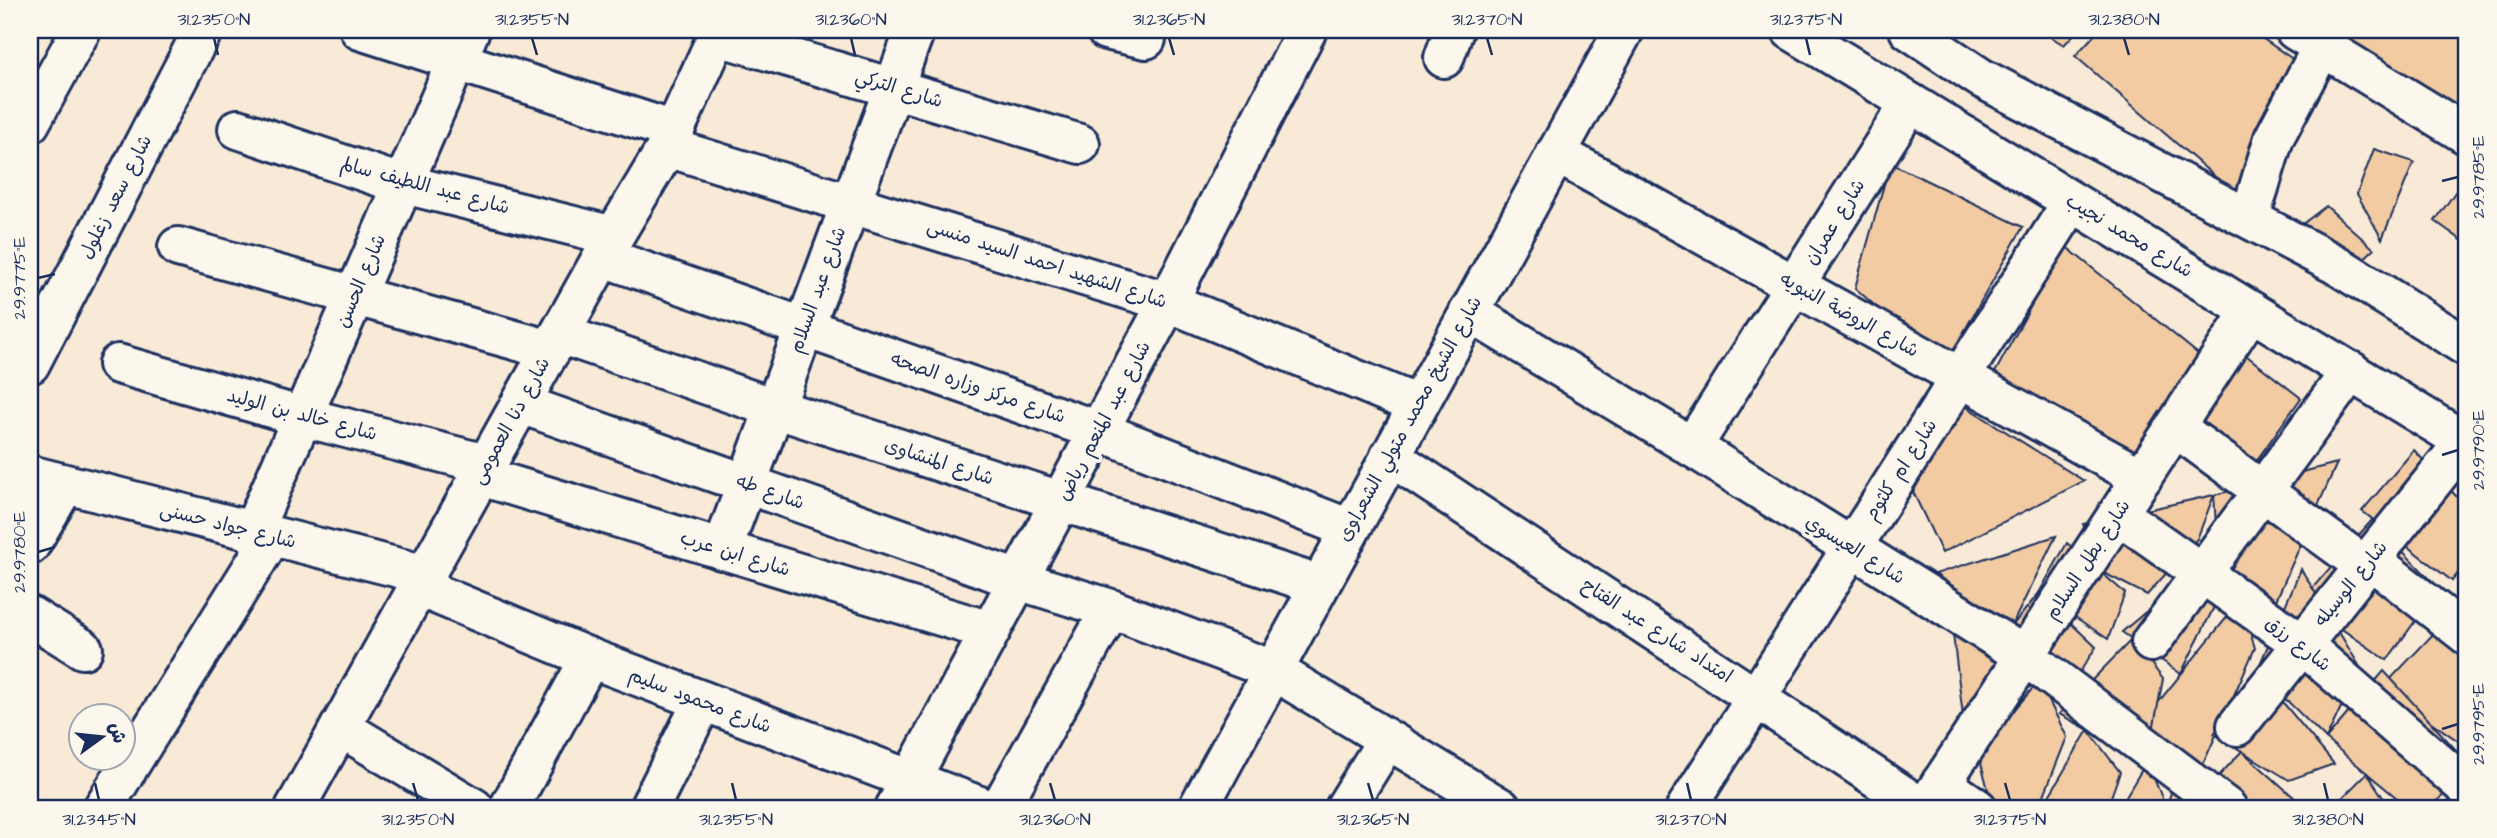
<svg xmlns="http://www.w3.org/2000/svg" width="2497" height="838" viewBox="0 0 2497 838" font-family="'Architects Daughter','Playpen Sans Arabic',sans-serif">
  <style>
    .building { fill: #f2cba2; stroke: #1b2f5e; stroke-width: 2 }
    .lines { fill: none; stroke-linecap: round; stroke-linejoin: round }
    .minor-casing { stroke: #1b2f5e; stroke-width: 44 }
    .major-casing { stroke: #1b2f5e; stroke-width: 44 }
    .minor { stroke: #fbf7ec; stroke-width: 38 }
    .major { stroke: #fbf7ec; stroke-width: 38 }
    .ticks { fill: none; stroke: #1b2f5e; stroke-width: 2.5 }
    .labels { text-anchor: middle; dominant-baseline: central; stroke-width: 7; stroke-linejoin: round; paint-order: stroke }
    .street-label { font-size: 19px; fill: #1b2f5e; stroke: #fbf7ec }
    .neatline { fill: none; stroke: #1b2f5e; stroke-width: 2.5 }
    .ticks-label { font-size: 18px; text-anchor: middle; fill: #1b2f5e }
  </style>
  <rect width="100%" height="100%" fill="#f8ead6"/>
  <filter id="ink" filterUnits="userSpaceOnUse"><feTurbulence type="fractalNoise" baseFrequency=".0143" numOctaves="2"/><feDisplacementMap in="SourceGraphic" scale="14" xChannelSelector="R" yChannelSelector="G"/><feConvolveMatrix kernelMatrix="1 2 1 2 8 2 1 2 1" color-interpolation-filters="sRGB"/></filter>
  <g filter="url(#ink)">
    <g class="building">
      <path d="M 2040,30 L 2078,30 L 2064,45 Z"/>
      <path d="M 2099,30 L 2250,30 L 2297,62 L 2241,199 L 2075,56 Z"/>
      <path d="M 2351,30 L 2467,30 L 2467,129 L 2342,41 Z"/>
      <path d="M 2374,149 L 2414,162 L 2382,239 L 2357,194 Z"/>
      <path d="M 1890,163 L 2023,227 L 1944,367 L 1855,288 Z"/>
      <path d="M 2465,178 L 2467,180 L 2467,244 L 2435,221 Z"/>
      <path d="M 2326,206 L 2374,249 L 2357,265 L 2300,226 Z"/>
      <path d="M 2064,245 L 2203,358 L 2135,456 L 1992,378 Z"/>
      <path d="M 2243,353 L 2301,398 L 2244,478 L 2190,428 Z"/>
      <path d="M 1962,404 L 2084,481 L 1942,553 L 1913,492 Z"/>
      <path d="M 2414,450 L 2467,508 L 2467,561 L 2452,581 L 2362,511 Z"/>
      <path d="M 2337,463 L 2273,607 L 2219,570 L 2214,495 Z"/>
      <path d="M 2214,495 L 2197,539 L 2147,595 L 2098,570 L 2083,524 Z"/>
      <path d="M 2372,520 L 2439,588 L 2387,660 L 2301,601 Z"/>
      <path d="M 2056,536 L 2011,627 L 1935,574 Z"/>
      <path d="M 2067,543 L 2125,593 L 2108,639 L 2039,593 Z"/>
      <path d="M 2301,569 L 2360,667 L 2326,739 L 2257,671 Z"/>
      <path d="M 2182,581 L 2216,603 L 2181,674 L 2122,632 Z"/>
      <path d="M 2039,593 L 2096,647 L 2069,689 L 2011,627 Z"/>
      <path d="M 2467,599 L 2467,667 L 2440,648 Z"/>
      <path d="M 2240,601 L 2255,648 L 2200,771 L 2139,726 Z"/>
      <path d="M 1950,610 L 1998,659 L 1963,716 Z"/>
      <path d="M 2435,632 L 2467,656 L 2467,747 L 2382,688 Z"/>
      <path d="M 2132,639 L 2163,679 L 2147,761 L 2059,714 Z"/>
      <path d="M 2257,671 L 2334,764 L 2289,780 L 2214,734 Z"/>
      <path d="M 2384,671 L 2467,762 L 2467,776 L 2428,808 L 2409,808 L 2326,739 Z"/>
      <path d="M 2039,681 L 2067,737 L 2039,808 L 1993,808 L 1978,752 Z"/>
      <path d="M 2088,730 L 2120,772 L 2107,808 L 2042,808 Z"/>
      <path d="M 2242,751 L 2306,808 L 2247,808 L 2216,779 Z"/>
      <path d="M 2147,761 L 2166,808 L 2119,808 Z"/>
      <path d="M 2178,771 L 2205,808 L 2166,808 Z"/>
      <path d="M 2367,773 L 2390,808 L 2332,808 Z"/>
    </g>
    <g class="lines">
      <g class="minor-casing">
        <g id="minor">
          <path d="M 360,30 L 675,131"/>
          <path d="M 1106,30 L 1146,39"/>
          <path d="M 2295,30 L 2467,135"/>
          <path d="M 718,36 L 1080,144"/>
          <path d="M 1444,58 L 1454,30"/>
          <path d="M 30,123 L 81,30"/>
          <path d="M 238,129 L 392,181 L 614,236"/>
          <path d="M 667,147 L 1168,302 L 1418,405"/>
          <path d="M 1556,153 L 2142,478"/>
          <path d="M 2250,217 L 2274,138 L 2331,30"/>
          <path d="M 178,247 L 551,350"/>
          <path d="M 603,257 L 1099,431 L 1350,529"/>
          <path d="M 1469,312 L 1692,447 L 2025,656 L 2227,808"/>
          <path d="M 560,334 L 774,408 L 1319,585"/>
          <path d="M 30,364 L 203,30"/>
          <path d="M 118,364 L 303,417 L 486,464"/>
          <path d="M 521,404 L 1018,580 L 1111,609 L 1273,670 L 1501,808"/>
          <path d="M 2175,427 L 2365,566"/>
          <path d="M 1692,447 L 1910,103"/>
          <path d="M 1390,456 L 1922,808"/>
          <path d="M 30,475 L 427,575"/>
          <path d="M 481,476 L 990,631"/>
          <path d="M 2118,514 L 2302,644 L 2467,788"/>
          <path d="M 252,533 L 470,30"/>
          <path d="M 30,545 L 65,485"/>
          <path d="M 722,550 L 915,30"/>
          <path d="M 2370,559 L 2467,635"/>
          <path d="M 419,587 L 590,658 L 985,808"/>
          <path d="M 30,616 L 83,649"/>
          <path d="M 2151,642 L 2351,371"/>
          <path d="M 2237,726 L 2465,441"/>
          <path d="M 340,727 L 474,808"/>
          <path d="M 1941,783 L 1977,808"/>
          <path d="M 103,808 L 271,538"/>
          <path d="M 295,808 L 614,236 L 667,147 L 720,30"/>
          <path d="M 509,808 L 590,658"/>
          <path d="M 649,808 L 703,701"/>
          <path d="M 895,808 L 1168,302 L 1307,30"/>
          <path d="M 1000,808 L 1111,609"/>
          <path d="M 1198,808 L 1624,30"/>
          <path d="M 1345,808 L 1387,740"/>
          <path d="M 1686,808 L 2072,202"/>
          <path d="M 1925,808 L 2251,311"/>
        </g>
      </g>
      <g class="major-casing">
        <g id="major">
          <path d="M 1791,30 L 2467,443"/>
          <path d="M 1909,30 L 1981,78 L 2335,264 L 2467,347"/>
        </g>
      </g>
      <use href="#minor" class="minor"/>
      <use href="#major" class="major"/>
    </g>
  </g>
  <path class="ticks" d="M 214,38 L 218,55M 532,38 L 537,55M 851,38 L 855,55M 1169,38 L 1174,55M 1487,38 L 1492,55M 1806,38 L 1810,55M 2124,38 L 2129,55M 2442,181 L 2458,177M 38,278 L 55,274M 2442,455 L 2458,450M 38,552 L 55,547M 2442,729 L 2458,724M 95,783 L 99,800M 413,783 L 418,800M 732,783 L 736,800M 1050,783 L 1055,800M 1368,783 L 1373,800M 1687,783 L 1691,800M 2005,783 L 2010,800M 2324,783 L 2328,800"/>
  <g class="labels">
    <g class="street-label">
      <text transform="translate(899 89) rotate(17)">شارع التركي</text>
      <text transform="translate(425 186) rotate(15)">شارع عبد اللطيف سالم</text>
      <text transform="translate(116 197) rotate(-63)">شارع سعد زغلول</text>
      <text transform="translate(1835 222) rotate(-58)">شارع عمران</text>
      <text transform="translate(2129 236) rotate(31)">شارع محمد نجيب</text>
      <text transform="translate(1047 264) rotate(18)">شارع الشهيد احمد السيد منسى</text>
      <text transform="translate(361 281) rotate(-67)">شارع الحسن</text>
      <text transform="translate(818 290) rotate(-70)">شارع عبد السلام</text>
      <text transform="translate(1849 315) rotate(29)">شارع الروضة النبويه</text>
      <text transform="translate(978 388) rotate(19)">شارع مركز وزاره الصحه</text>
      <text transform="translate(302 415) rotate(15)">شارع خالد بن الوليد</text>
      <text transform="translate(1410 419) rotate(-61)">شارع الشيخ محمد متولي الشعراوى</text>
      <text transform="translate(511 421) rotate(-61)">شارع دنا العمومى</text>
      <text transform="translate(1104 421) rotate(-62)">شارع عبد المنعم رياض</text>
      <text transform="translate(939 462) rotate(18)">شارع المنشاوى</text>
      <text transform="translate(1901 470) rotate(-57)">شارع ام كلثوم</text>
      <text transform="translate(770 492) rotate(20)">شارع طه</text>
      <text transform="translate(228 526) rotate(14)">شارع جواد حسنى</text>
      <text transform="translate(1855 550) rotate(32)">شارع العيسوي</text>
      <text transform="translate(735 554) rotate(17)">شارع ابن عرب</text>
      <text transform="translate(2088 560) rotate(-57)">شارع بطل السلام</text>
      <text transform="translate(2351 584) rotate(-51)">شارع الوسيله</text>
      <text transform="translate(1657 631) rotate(33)">امتداد شارع عبد الفتاح</text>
      <text transform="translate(2298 644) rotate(38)">شارع رزق</text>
      <text transform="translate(700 701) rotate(21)">شارع محمود سليم</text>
    </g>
  </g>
  <rect width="2497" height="838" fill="none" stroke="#fbf7ec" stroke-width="77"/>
  <g transform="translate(102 737) rotate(75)"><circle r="33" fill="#fbf7ec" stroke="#a1a7b3" stroke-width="2"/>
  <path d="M0-5L12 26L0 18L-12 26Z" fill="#1b2f5e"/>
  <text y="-10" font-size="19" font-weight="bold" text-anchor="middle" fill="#1b2f5e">ش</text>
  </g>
  <rect x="38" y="38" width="2420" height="762" class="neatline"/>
  <g class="ticks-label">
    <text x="214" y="25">31.2350°N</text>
    <text x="532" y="25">31.2355°N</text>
    <text x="851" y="25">31.2360°N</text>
    <text x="1169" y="25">31.2365°N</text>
    <text x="1487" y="25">31.2370°N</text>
    <text x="1806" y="25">31.2375°N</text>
    <text x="2124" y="25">31.2380°N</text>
    <text transform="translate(2478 177) rotate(-90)" y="6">29.9785°E</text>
    <text transform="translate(19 278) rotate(-90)" y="6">29.9775°E</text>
    <text transform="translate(2478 450) rotate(-90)" y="6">29.9790°E</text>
    <text transform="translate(19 552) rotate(-90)" y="6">29.9780°E</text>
    <text transform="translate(2478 724) rotate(-90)" y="6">29.9795°E</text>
    <text x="99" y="825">31.2345°N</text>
    <text x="418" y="825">31.2350°N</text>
    <text x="736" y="825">31.2355°N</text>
    <text x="1055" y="825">31.2360°N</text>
    <text x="1373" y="825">31.2365°N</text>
    <text x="1691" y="825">31.2370°N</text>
    <text x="2010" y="825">31.2375°N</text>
    <text x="2328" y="825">31.2380°N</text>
  </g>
</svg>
